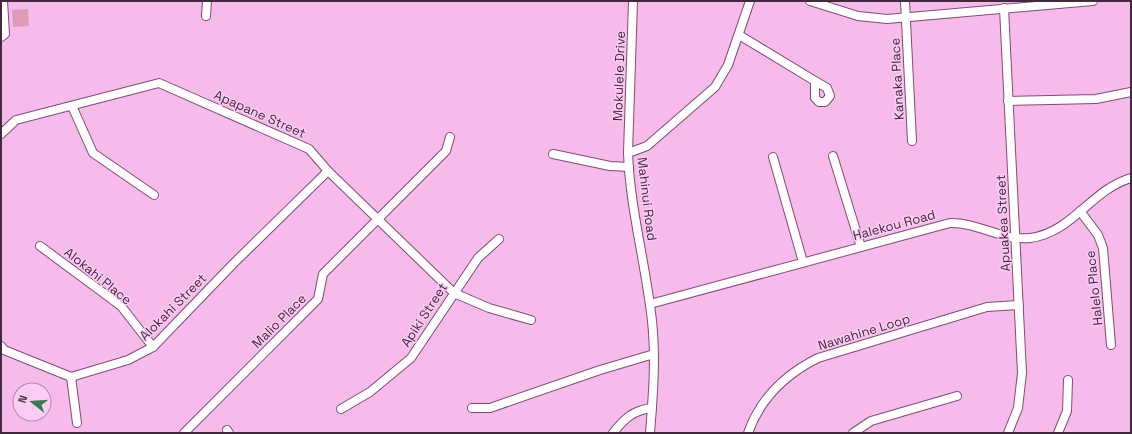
<svg xmlns="http://www.w3.org/2000/svg" width="1132" height="434" viewBox="0 0 1132 434" font-family="'Space Grotesk',sans-serif">
  <style>
    .building { fill: #e09ab7 }
    .lines { fill: none; stroke-linecap: round; stroke-linejoin: round }
    .minor-casing { stroke: #804b77; stroke-width: 10 }
    .minor { stroke: #fff; stroke-width: 8 }
    .labels { text-anchor: middle; dominant-baseline: central; stroke-width: 3; stroke-linejoin: round; paint-order: stroke }
    .street-label { font-size: 13px; fill: #422a3e; stroke: #fdcbf3 }
  </style>
  <rect width="100%" height="100%" fill="#f6baeb"/>
  <path class="building" d="M 28,9 L 29,26 L 13,27 L 12,10 Z"/>
  <g class="lines">
    <g class="minor-casing">
      <g id="minor">
        <path d="M 810,1 L 858,16 L 887,19 L 1093,1"/>
        <path d="M 905,1 L 912,141"/>
        <path d="M 1004,8 L 1022,373 L 1018,408 L 1008,433"/>
        <path d="M 206,16 L 207,1"/>
        <path d="M 739,35 L 815,81 L 827,88 L 830,96 L 825,102 L 819,102 L 815,98 L 815,81"/>
        <path d="M 1,37 L 5,34 L 3,1"/>
        <path d="M 1008,101 L 1096,99 L 1131,92"/>
        <path d="M 72,106 L 93,153 L 154,195"/>
        <path d="M 1,134 L 16,120 L 159,83 L 309,149 L 328,171 L 454,293 L 489,308 L 531,320"/>
        <path d="M 628,153 L 633,1"/>
        <path d="M 553,154 L 610,166 L 629,167"/>
        <path d="M 833,156 L 861,247"/>
        <path d="M 773,157 L 803,262"/>
        <path d="M 1080,211 L 1098,235 L 1103,248 L 1111,345"/>
        <path d="M 40,246 L 121,306 L 153,347"/>
        <path d="M 650,304 L 950,223 C 977,222 1002,241 1030,238 C 1072,233 1092,189 1131,178"/>
        <path d="M 1,346 L 4,350 L 71,377 L 128,360 L 153,347 L 234,263 L 328,171"/>
        <path d="M 71,377 L 77,423"/>
        <path d="M 472,408 L 490,408 L 600,370 L 654,354"/>
        <path d="M 341,409 L 370,392 L 411,358 L 478,258 L 499,239"/>
        <path d="M 227,430 L 229,433"/>
        <path d="M 184,433 L 318,299 L 323,274 L 446,151 L 450,137"/>
        <path d="M 613,433 C 624,419 633,410 652,408"/>
        <path d="M 650,433 C 653,396 656,358 652,321 C 646,265 630,209 628,153 L 647,146 L 715,87 L 728,65 L 750,1"/>
        <path d="M 748,433 C 760,399 786,374 818,358 L 987,307 L 1019,305"/>
        <path d="M 853,433 L 871,421 L 957,396"/>
        <path d="M 1058,433 L 1067,411 L 1068,380"/>
      </g>
    </g>
    <use href="#minor" class="minor"/>
  </g>
  <g class="labels">
    <g class="street-label">
      <text transform="translate(619 76) rotate(-88)">Mokulele Drive</text>
      <text transform="translate(897 79) rotate(-93)">Kanaka Place</text>
      <text transform="translate(260 114) rotate(24)">Apapane Street</text>
      <text transform="translate(647 199) rotate(83)">Mahinui Road</text>
      <text transform="translate(1003 223) rotate(-93)">Apuakea Street</text>
      <text transform="translate(894 225) rotate(-15)">Halekou Road</text>
      <text transform="translate(98 276) rotate(39)">Alokahi Place</text>
      <text transform="translate(1094 288) rotate(-96)">Halelo Place</text>
      <text transform="translate(173 307) rotate(-45)">Alokahi Street</text>
      <text transform="translate(424 315) rotate(-57)">Apiki Street</text>
      <text transform="translate(279 321) rotate(-45)">Malio Place</text>
      <text transform="translate(864 332) rotate(-17)">Nawahine Loop</text>
    </g>
  </g>
  <rect width="1132" height="434" fill="none" stroke="#422a3e" stroke-width="4"/>
  <g transform="translate(32 402) rotate(287)"><circle r="19" fill="#fdcbf3" stroke="#b28bab"/>
  <path d="M0-3L7 15L0 10L-7 15Z" fill="#317f4e"/>
  <text y="-6" font-size="11" font-weight="bold" text-anchor="middle" fill="#422a3e">N</text>
  </g>
</svg>
